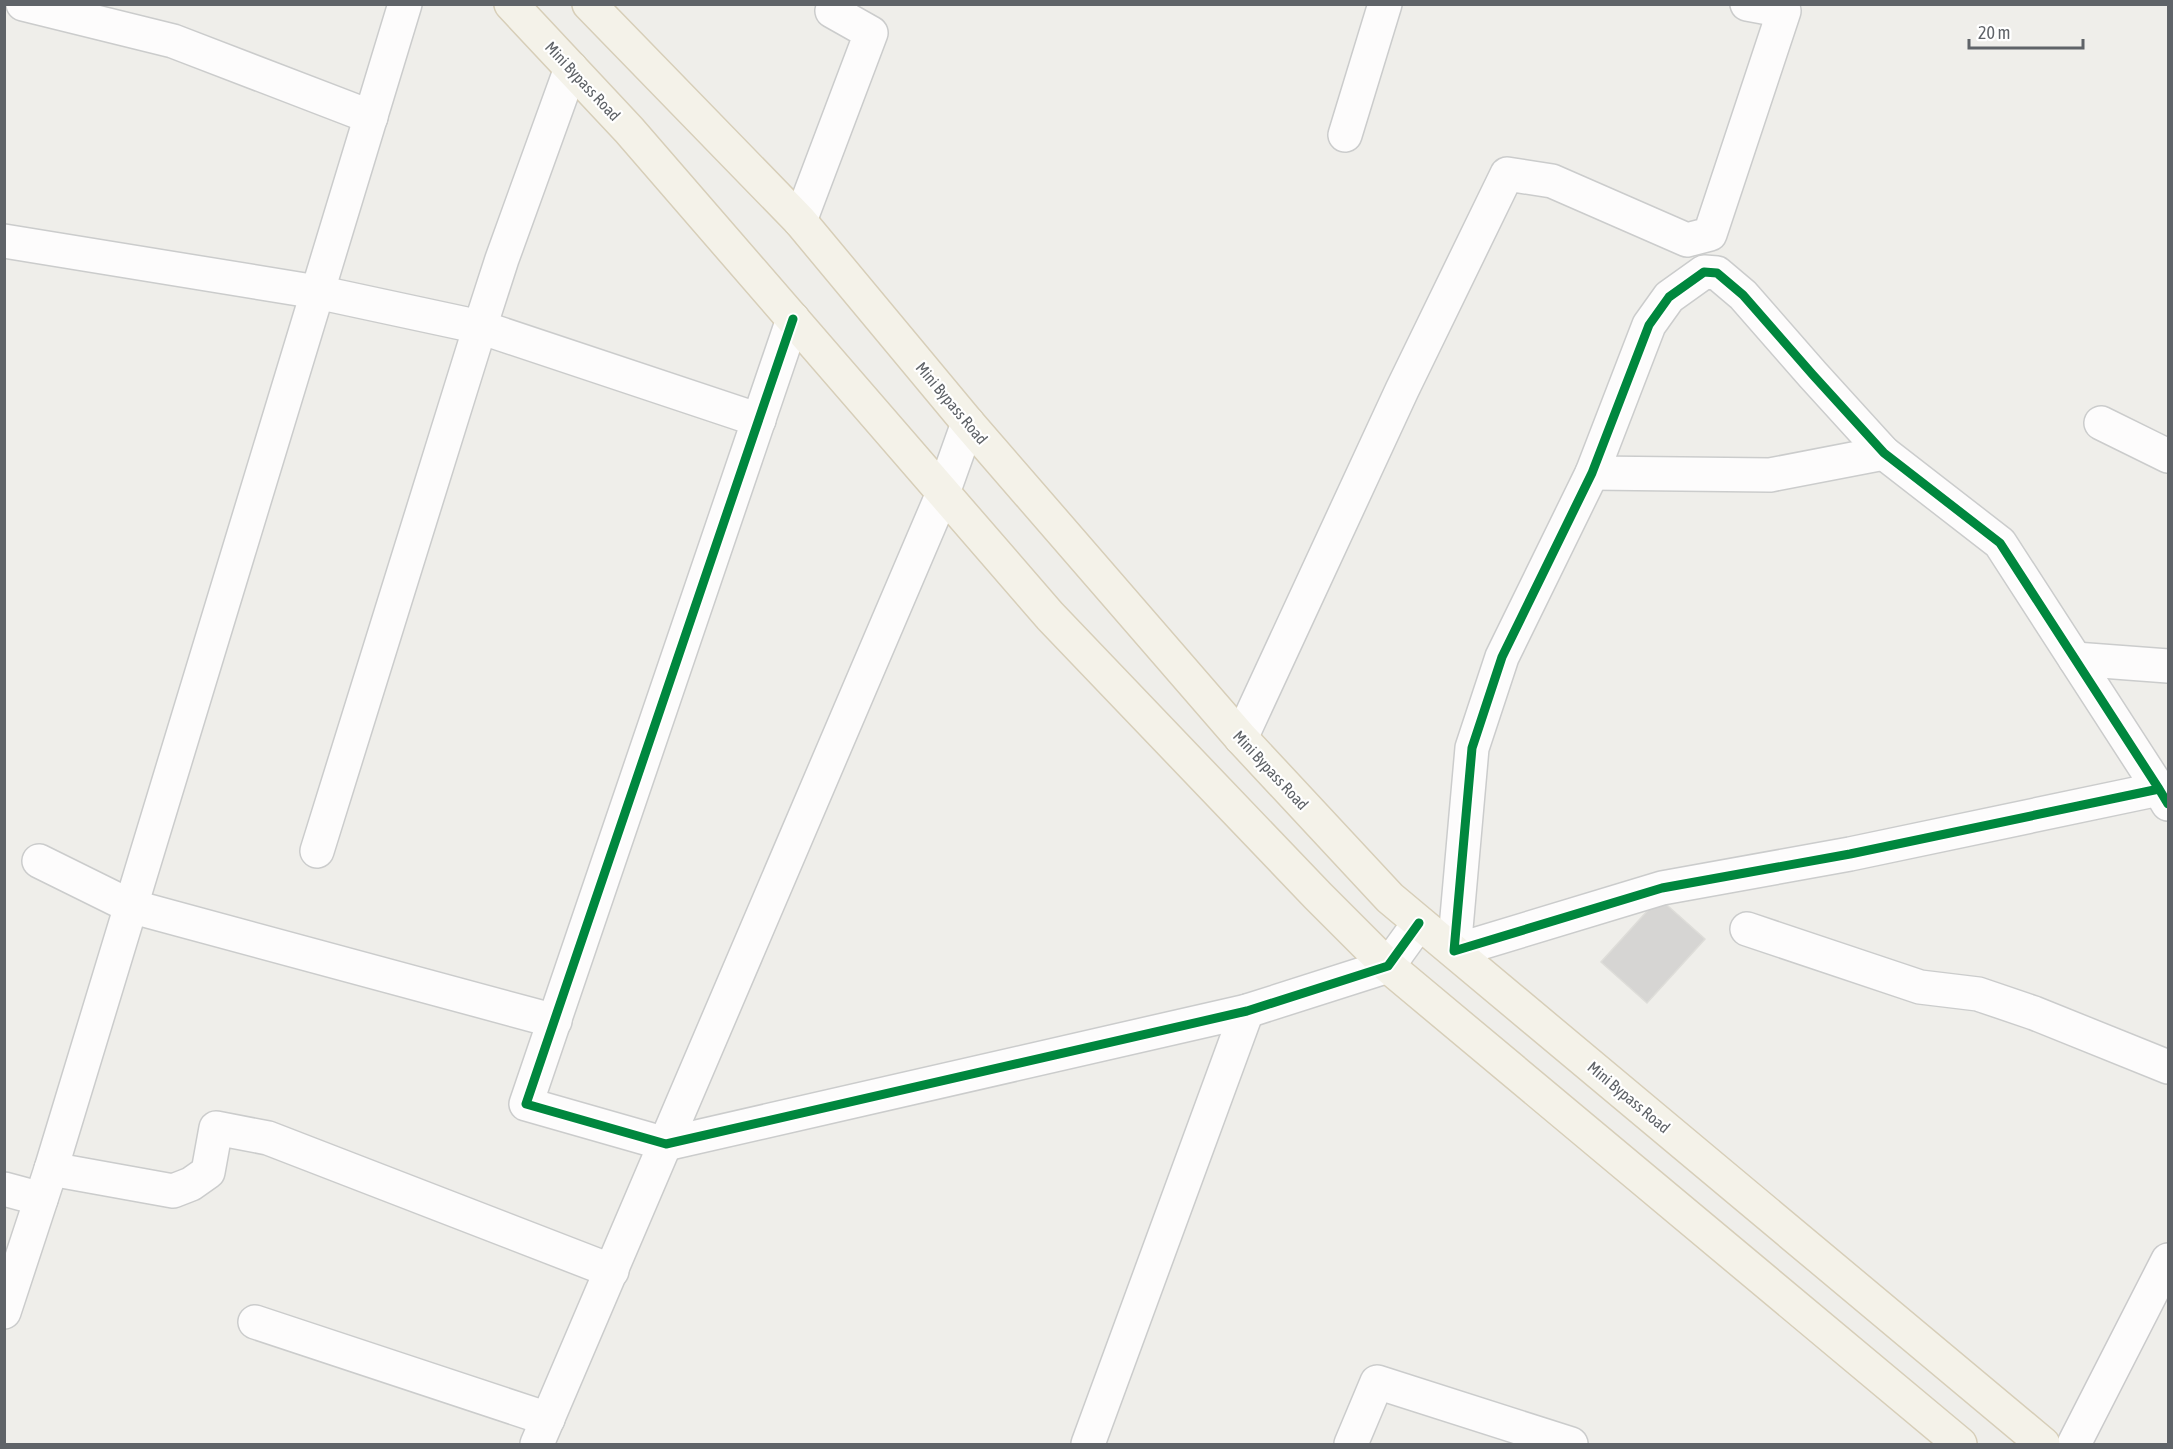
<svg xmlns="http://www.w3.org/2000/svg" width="2173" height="1449" viewBox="0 0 2173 1449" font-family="'Asap Condensed',sans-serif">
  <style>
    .building { fill: #d6d5d3; stroke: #deddd9; stroke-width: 1.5 }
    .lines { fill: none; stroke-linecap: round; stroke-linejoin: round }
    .street-casing { stroke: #cbcccc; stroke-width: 36 }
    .secondary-casing { stroke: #cacacb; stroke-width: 36 }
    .primary-casing { stroke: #d7ceb8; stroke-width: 36 }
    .street { stroke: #fdfcfc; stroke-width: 33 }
    .secondary { stroke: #fdfcfc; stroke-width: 33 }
    .primary { stroke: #f4f2e9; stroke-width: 33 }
    .cycleway-casing { stroke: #fff; stroke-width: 13 }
    .cycleway { stroke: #00873e; stroke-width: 9 }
    .labels { text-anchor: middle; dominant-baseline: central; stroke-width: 4.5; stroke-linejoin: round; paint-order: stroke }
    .street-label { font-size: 16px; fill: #5f6368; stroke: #fff }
  </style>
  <rect width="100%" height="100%" fill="#efeeea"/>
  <path class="building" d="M 1659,898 L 1705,939 L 1647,1003 L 1601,962 Z"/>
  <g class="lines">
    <g class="street-casing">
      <g id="street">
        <path d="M 23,4 L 173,41 L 371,117"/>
        <path d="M 1345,135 L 1385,4"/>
        <path d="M 800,221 L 871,33 L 832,11 L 834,4"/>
        <path d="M 4,241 L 317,292 L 480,327 L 759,420"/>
        <path d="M 793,319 L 526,1104 L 666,1144 L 1247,1011 L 1388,966 L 1419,923"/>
        <path d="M 2101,423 L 2168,456"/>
        <path d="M 1592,473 L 1770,475 L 1884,453"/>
        <path d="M 2075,659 L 2168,666"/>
        <path d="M 1241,738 L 1402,390 L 1507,174 L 1552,181 L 1687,240 L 1710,234 L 1784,11 L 1747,4"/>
        <path d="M 2159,789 L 2000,543 L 1884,453 L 1813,375 L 1743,295 L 1717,273 L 1704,272 L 1669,297 L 1649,325 L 1592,473 L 1502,657 L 1472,748 L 1454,951 L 1662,888 L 1850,854 L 2159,789 L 2168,804"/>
        <path d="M 317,851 L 480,327 L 502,259 L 571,68"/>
        <path d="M 39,861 L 130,906 L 555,1021"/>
        <path d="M 1747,929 L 1920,987 L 1978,994 L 2034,1013 L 2168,1067"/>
        <path d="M 51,1169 L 173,1191 L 191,1184 L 208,1172 L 216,1128 L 268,1138 L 612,1271"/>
        <path d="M 4,1189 L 41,1199"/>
        <path d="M 4,1312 L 51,1169 L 405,4"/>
        <path d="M 255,1322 L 548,1419"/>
        <path d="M 537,1444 L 943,493 L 968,423"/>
        <path d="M 1088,1444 L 1247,1011"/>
        <path d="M 1351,1444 L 1377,1382 L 1571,1444"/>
      </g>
    </g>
    <g class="secondary-casing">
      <path id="secondary" d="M 2074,1444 L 2168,1260"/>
    </g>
    <g class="primary-casing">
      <g id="primary">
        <path d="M 511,4 L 629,130 L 1050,616 L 1318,896 L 1388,966 L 1960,1444"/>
        <path d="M 589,4 L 800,221 L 968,423 L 1241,738 L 1390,898 L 2043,1444"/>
      </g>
    </g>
    <use href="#street" class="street"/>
    <use href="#secondary" class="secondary"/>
    <use href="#primary" class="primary"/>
    <g class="cycleway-casing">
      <g id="cycleway">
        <path d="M 793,319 L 526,1104 L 666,1144 L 1247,1011 L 1388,966 L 1419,923"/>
        <path d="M 2159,789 L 2000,543 L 1884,453 L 1813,375 L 1743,295 L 1717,273 L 1704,272 L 1669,297 L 1649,325 L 1592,473 L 1502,657 L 1472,748 L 1454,951 L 1662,888 L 1850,854 L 2159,789 L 2168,804"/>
      </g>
    </g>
    <use href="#cycleway" class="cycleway"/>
  </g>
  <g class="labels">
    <g class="street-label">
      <text transform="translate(583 81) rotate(47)">Mini Bypass Road</text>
      <text transform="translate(952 403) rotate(50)">Mini Bypass Road</text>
      <text transform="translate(1271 770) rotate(47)">Mini Bypass Road</text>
      <text transform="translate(1629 1097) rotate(40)">Mini Bypass Road</text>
    </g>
  </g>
  <rect width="2173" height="1449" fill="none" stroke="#5f6368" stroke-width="12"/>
  <path d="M1969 39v9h114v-9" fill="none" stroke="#5f6368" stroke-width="3"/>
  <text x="1978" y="39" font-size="18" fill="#5f6368" stroke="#ffffff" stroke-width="4.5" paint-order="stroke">20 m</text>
</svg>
